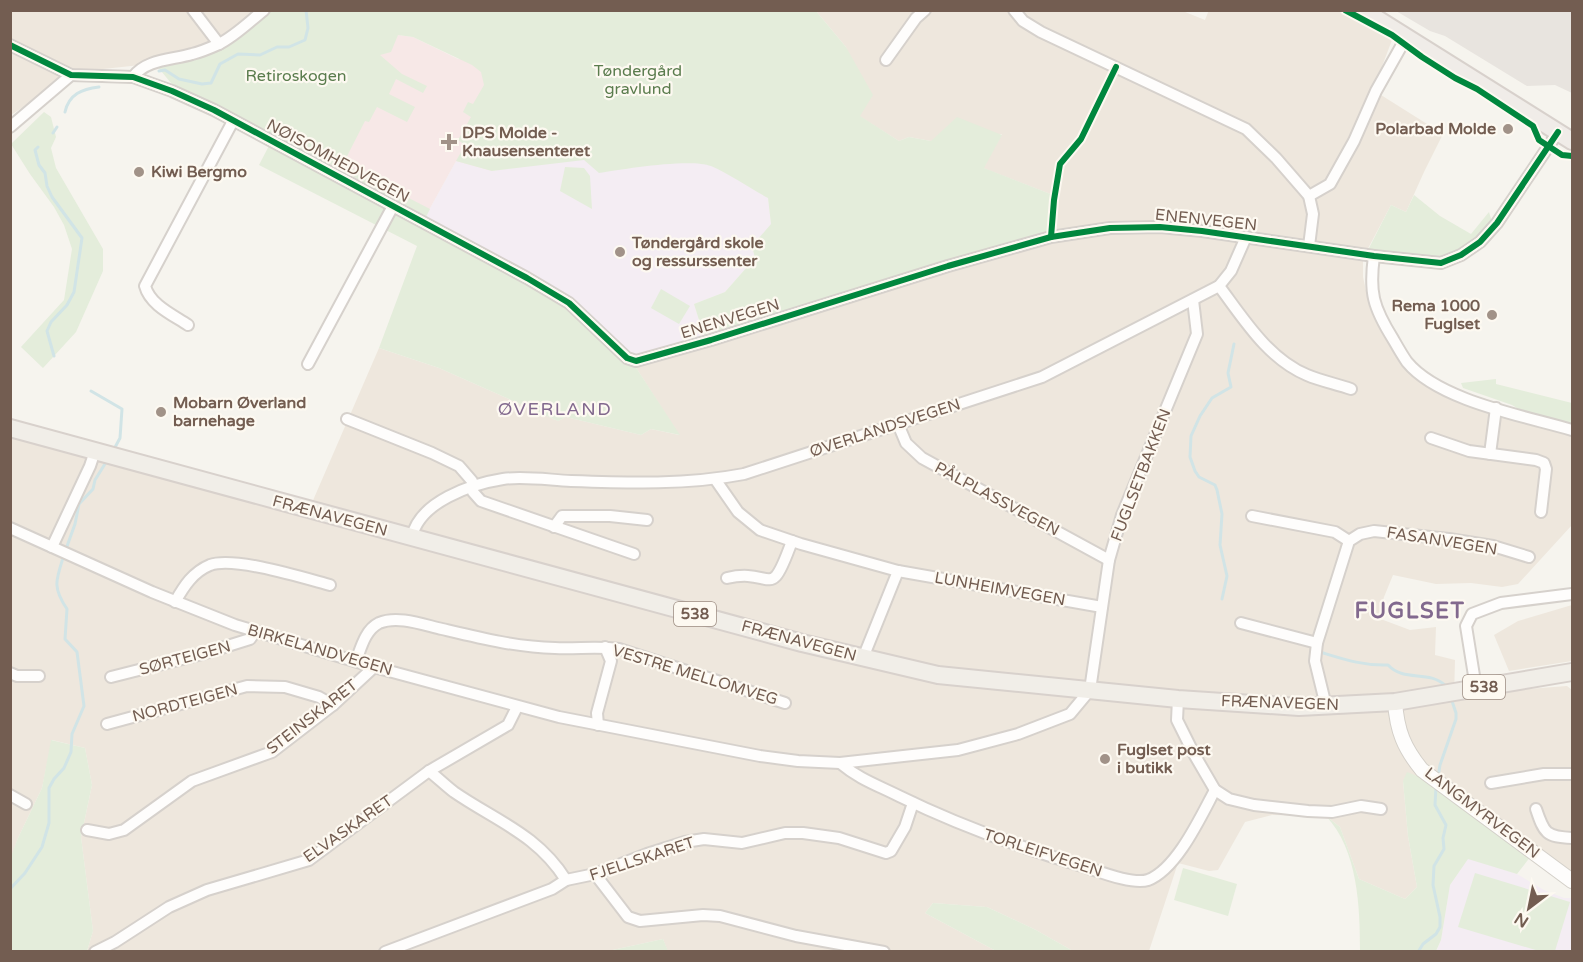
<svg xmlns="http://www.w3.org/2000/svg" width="1583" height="962" viewBox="0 0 1583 962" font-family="'Varela Round',sans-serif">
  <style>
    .residential { fill: #eee7dd }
    .industrial { fill: #e8e4df }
    .education { fill: #f4edf3 }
    .medical { fill: #f7e8e7 }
    .green { fill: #e4eddb }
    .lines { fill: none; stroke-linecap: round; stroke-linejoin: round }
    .stream { stroke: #d1e4e6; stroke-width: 3 }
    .minor-casing { stroke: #d6d1cc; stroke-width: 14 }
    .secondary-casing { stroke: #d4d0c9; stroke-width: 16 }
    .primary-casing { stroke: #d8d1cc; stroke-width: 20 }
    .trunk-casing { stroke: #d8d1cc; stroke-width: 20 }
    .minor { stroke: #fefdfc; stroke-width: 10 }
    .secondary { stroke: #fefdfc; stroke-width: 14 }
    .primary { stroke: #f1eee8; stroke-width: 16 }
    .trunk { stroke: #f0ece8; stroke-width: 16 }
    .cycleway-casing { stroke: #fdf9f1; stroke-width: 10 }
    .cycleway { stroke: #00873e; stroke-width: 6 }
    .poi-dot { fill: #a19288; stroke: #fdf9f1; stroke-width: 2 }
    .labels { text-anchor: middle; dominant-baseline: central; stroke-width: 4.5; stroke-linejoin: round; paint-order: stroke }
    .shield { fill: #fdf9f1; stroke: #9c8c81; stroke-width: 1.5 }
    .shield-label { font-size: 15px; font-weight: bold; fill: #735d51 }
    .park-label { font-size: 16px; fill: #5a7c4d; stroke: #fdf9f1 }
    .poi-label { font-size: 16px; font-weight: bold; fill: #735d51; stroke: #fdf9f1; text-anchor: start }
    .street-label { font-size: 16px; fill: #735d51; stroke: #fdf9f1 }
    .neighbourhood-label { font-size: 18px; letter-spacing: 1.5px; fill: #82698e; stroke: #fdf9f1 }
    .district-label { font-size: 22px; font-weight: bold; letter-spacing: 1.5px; fill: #82698e; stroke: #fdf9f1 }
  </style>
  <rect width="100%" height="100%" fill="#f6f4ee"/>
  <g class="residential">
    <path d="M 1180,10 L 1205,20 L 1209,10 L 1339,10 L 1392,40 L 1373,90 L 1443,134 L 1424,172 L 1406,212 L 1391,205 L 1363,258 L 1363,277 L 1370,309 L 1395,351 L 1410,371 L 1424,383 L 1461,402 L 1572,433 L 1572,525 L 1518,584 L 1502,587 L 1471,583 L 1436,584 L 1393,575 L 1384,597 L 1378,618 L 1410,630 L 1436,627 L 1435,655 L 1455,660 L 1454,698 L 1513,690 L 1567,686 L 1572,690 L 1572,889 L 1536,861 L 1403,781 L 1408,836 L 1417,887 L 1405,899 L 1359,879 L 1340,827 L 1326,816 L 1272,815 L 1245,822 L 1218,870 L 1209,871 L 1178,863 L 1149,951 L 1073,951 L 1036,930 L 987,907 L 933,903 L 925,913 L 996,951 L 668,952 L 663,939 L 608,951 L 87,951 L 93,931 L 81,837 L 92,785 L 85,748 L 52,740 L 42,788 L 18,838 L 11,859 L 11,424 L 311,505 L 379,348 L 439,368 L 558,421 L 566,417 L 641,435 L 651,429 L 679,435 L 635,366 L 632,357 L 1049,233 L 1053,195 L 983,168 L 1002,134 L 931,141 L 909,137 L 899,141 L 859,116 L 846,47 L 816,11 Z"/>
    <path d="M 11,11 L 270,11 L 233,40 L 150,64 L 103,69 L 52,88 L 11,115 Z"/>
    <path d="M 1572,605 L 1572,661 L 1509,671 L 1494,635 L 1518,621 Z"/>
  </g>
  <path class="industrial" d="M 1396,11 L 1572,11 L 1572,93 L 1555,85 L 1527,86 L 1445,36 L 1430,31 Z"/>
  <g class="education">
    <path d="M 628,151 L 765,168 L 771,225 L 752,246 L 755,258 L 725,292 L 694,304 L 704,336 L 632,357 L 424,219 L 456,161 L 492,171 Z"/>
    <path d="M 1468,858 L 1517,874 L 1544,890 L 1564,898 L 1572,898 L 1572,951 L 1436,952 L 1441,940 L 1450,885 Z"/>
  </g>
  <path class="medical" d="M 398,35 L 413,37 L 458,59 L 493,51 L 492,171 L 456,161 L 424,219 L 328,166 L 380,55 Z"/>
  <g class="green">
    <path d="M 270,11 L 816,11 L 846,47 L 873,95 L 860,116 L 899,141 L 909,137 L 931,141 L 957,117 L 1002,135 L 984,168 L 1053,195 L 1049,233 L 704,336 L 694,304 L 725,292 L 755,258 L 752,246 L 771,224 L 768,198 C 749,188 730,174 711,166 C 690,158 623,169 599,173 L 584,160 L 492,171 L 456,161 L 465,145 L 458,140 L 471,117 L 463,112 L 468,102 L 473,104 L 484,85 L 481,72 L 472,65 L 413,37 L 398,35 L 391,52 L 380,55 L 402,74 L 427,86 L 423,93 L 396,79 L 389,94 L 415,107 L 407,122 L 377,107 L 369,122 L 365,121 L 343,164 L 430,209 L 426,217 L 330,164 L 328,166 L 530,275 L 632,357 L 635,366 L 680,435 L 651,429 L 641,435 L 566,417 L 558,421 L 439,368 L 379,348 L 417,246 L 259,165 L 273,138 L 175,88 L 157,66 L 233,40 Z"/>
    <path d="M 44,112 L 51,117 L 56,137 L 51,148 L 56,168 L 103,249 L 103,271 L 76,332 L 43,368 L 21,347 L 64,300 L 72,249 L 64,225 L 54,207 L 30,174 L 11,144 Z"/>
    <path d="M 565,167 L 584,168 L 590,176 L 592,209 L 560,191 Z"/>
    <path d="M 1414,195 L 1440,216 L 1471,234 L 1489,212 L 1492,222 C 1478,237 1463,251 1443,257 C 1432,260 1382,252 1368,250 L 1391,205 L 1406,212 Z"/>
    <path d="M 661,289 L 690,306 L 679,324 L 651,308 Z"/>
    <path d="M 1496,379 L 1496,384 L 1572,403 L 1572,427 L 1528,415 L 1512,405 L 1463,388 L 1461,383 Z"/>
    <path d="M 51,740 L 85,748 L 92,785 L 81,837 L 93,931 L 87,951 L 11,951 L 10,859 L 18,838 L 42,788 Z"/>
    <path d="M 1407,772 L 1454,791 L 1531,856 L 1517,874 L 1468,859 L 1450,885 L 1441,940 L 1436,951 L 1360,951 C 1360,907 1358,850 1326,816 L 1340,827 L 1359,879 L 1405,899 L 1417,887 L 1408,836 L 1403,781 Z"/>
    <path d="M 1183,868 L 1237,884 L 1228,916 L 1174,900 Z"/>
    <path d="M 1475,873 L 1570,902 L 1555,951 L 1539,951 L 1458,927 Z"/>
    <path d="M 933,903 L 987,907 L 1036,930 L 1073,951 L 996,951 L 925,913 Z"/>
    <path d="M 663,939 L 668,951 L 578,951 L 608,951 Z"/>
  </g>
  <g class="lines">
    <g class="stream">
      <path d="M 159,71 L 165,70 L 179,79 L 202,84 L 211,83 L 220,64 L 238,54 L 260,55 L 277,47 L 289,47 L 305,40 L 308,28 L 306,10"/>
      <path d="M 65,112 C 69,94 82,89 99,87"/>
      <path d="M 53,133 L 57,127"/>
      <path d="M 38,147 L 35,150 L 39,165 L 45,173 L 47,186 L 52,197 L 82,238 L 74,292 L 67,305 L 51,322 L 47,331 L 54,356"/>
      <path d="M 91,391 L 122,409 L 120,438 L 113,451"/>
      <path d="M 66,549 L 75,524 L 79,504 L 93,489 L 95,480 L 108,459"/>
      <path d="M 1222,599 L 1227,576 L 1220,545 L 1222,514 L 1217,490 L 1215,485 L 1199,477 L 1195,471 L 1190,457 L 1191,436 L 1200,416 L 1212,398 L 1231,387 L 1228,373 L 1234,344"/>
      <path d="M 1320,652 C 1343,659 1363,666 1388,665 C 1405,683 1428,669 1446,686"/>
      <path d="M 1438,777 L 1440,765 L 1456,719 L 1456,713 L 1451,698"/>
      <path d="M 10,889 L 25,873 L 42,847 L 49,823 L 49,788 L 54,779 L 64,768 L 71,752 L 72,734 L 84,706 L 77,652 L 65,639 L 67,609 C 52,587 56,580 64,555"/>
      <path d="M 1418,952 L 1423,944 L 1436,934 L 1440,927 L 1440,917 L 1433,885 L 1434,866 L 1444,849 L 1443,838 L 1446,825 L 1435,805 L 1436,787"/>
    </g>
    <g class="minor-casing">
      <g id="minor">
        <path d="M 193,10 L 219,44"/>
        <path d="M 1014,10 L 1023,21 L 1041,32 L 1246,129 L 1276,158 L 1309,196 L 1313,214 L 1309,246"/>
        <path d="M 10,45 L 71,75 L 133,77 L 172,91 L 214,110 L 527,278 L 569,303 L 627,358 L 636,361 L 711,340 L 948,266 L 1051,237 L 1110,228 L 1160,227 L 1202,231 L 1374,256 L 1441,263 L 1461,255 L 1480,242 L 1497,223 L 1558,132"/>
        <path d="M 886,60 L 916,18 L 925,10"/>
        <path d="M 133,77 C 146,59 172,60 192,54 C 201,52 210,48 219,44 C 235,36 249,22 264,10"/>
        <path d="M 10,127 L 71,75"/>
        <path d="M 1309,196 L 1330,184 L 1354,141 L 1376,91 L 1403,43"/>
        <path d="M 1374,256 C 1369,292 1373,307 1393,339 C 1397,346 1402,355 1407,362 C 1439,401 1525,416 1572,430"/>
        <path d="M 1219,286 C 1243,318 1268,359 1307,375 C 1321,381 1337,384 1351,389"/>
        <path d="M 188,325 C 173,315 150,305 145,286 L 233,121"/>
        <path d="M 308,364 L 393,206"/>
        <path d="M 347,419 L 432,453 L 459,466 L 472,481 L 473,492 L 481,501 L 634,554"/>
        <path d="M 898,424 L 906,443 L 922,458 L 1109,560"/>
        <path d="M 1431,438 L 1469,451 L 1536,460 L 1544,463 L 1546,469 L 1541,512"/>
        <path d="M 1490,454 L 1496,408"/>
        <path d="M 715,479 L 738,512 L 760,530 L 801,544 L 898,571 L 1102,607"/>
        <path d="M 1252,516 L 1335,532 L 1349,541"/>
        <path d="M 554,527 L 562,516 L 610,516 L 647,520"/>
        <path d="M 10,528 L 152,592 L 235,625 L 374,667 L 559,717 L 760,756 L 798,761 L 840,763 L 958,750 L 1018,734 L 1070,714 L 1090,690 L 1109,560 L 1122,515 L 1197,334 L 1193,300"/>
        <path d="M 412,537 C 419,502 471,484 503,479 C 524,476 549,480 571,481 C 629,483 687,485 744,474 L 1042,377 L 1219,286 L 1231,271 L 1246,237"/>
        <path d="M 52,547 L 90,466 L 95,451"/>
        <path d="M 727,578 C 774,567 769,605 792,541"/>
        <path d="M 175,602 C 184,586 193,572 210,565 C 234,556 304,578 330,585"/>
        <path d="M 1241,623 L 1317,643"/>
        <path d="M 863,658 L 898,571"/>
        <path d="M 356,661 C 361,648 365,630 379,623 C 398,615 424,625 442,629 C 480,638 516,647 555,648 C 577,649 598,646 619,649 L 785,703"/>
        <path d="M 10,673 L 17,676 L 39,676"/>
        <path d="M 111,677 L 202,654 L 250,639 L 255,632"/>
        <path d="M 1476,688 L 1466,626 L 1472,614 L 1501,603 L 1572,594"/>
        <path d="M 1178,699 L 1177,720 L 1194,754 L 1215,790 L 1229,799 L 1254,805 L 1308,811 L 1332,812 L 1361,806 L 1381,809"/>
        <path d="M 1326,706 L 1315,661 L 1317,643 L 1349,541 L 1360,534 L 1374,531 L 1449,539 L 1493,546 L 1529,557"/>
        <path d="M 107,724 L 247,686 L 285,687 L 319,697 L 333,705"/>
        <path d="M 598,725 L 597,713 L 611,661 L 605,647"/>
        <path d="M 840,763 C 859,779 877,785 899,796 C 958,825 1019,847 1082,866 C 1098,871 1132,885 1148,880 C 1177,869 1201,816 1215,790"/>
        <path d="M 429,771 C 438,778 446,786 454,792 C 496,821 537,834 566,880"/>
        <path d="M 1491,783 L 1544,774 L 1572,774"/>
        <path d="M 10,795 L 26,804"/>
        <path d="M 1536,809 C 1544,833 1546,837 1572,838"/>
        <path d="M 87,830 L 109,834 L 124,830 L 192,781 L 272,752 L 333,705 L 374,667"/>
        <path d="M 595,874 L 628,917 L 640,921 L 703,915 L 720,916 L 796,936 L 884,952"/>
        <path d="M 95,952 L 115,942 L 169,907 L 207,890 L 309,860 L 429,771 L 508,725 L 517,707"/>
        <path d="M 385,952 L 552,889 L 566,880 L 595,874 L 647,854 L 685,842 L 704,839 L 742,843 L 785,833 L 803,833 L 839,838 L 886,853 L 891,851 L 905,827 L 913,803"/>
      </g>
    </g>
    <g class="secondary-casing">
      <path id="secondary" d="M 1395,702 C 1397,731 1404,748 1422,770 L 1572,881"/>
    </g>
    <g class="primary-casing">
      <path id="primary" d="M 10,428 L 802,643 L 938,675 L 1178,699 L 1299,707 L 1395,702 L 1572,672"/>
    </g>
    <g class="trunk-casing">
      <path id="trunk" d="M 1363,10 L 1572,141"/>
    </g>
    <use href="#minor" class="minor"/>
    <use href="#secondary" class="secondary"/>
    <use href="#primary" class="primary"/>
    <use href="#trunk" class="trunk"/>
    <g class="cycleway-casing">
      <g id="cycleway">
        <path d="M 1345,10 L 1392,35 L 1422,57 L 1455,78 L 1477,89 L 1533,126 L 1539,140 L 1562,155 L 1572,156"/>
        <path d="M 10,45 L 71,75 L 133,77 L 172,91 L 214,110 L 527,278 L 569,303 L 627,358 L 636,361 L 711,340 L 948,266 L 1051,237 L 1110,228 L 1160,227 L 1202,231 L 1374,256 L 1441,263 L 1461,255 L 1480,242 L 1497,223 L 1558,132"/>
        <path d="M 1051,237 L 1054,200 L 1060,164 L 1081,139 L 1116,67"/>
      </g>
    </g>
    <use href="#cycleway" class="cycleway"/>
  </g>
  <g class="poi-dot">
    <circle cx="1508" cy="129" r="6"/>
    <path d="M446 133h6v6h6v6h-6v6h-6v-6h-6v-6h6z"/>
    <circle cx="139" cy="172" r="6"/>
    <circle cx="620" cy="252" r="6"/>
    <circle cx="1492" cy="315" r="6"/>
    <circle cx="161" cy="412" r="6"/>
    <circle cx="1105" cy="759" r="6"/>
  </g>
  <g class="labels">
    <g class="shield">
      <rect x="674" y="602" width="42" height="24" rx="4.5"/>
      <rect x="1463" y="675" width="42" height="24" rx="4.5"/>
    </g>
    <g class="shield-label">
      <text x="695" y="614">538</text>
      <text x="1484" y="687">538</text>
    </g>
    <g class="park-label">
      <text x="638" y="71">Tøndergård<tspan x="638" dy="18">gravlund</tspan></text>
      <text x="296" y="76">Retiroskogen</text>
    </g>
    <g class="poi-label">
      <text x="1496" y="129" text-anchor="end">Polarbad Molde</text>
      <text x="462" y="133">DPS Molde -<tspan x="462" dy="18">Knausensenteret</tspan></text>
      <text x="151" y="172">Kiwi Bergmo</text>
      <text x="632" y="243">Tøndergård skole<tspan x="632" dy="18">og ressurssenter</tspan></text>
      <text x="1480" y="306" text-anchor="end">Rema 1000<tspan x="1480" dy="18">Fuglset</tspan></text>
      <text x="173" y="403">Mobarn Øverland<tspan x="173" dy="18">barnehage</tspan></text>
      <text x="1117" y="750">Fuglset post<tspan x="1117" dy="18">i butikk</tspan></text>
    </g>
    <g class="street-label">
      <text transform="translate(338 161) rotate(28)">NØISOMHEDVEGEN</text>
      <text transform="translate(1206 220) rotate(6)">ENENVEGEN</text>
      <text transform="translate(730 319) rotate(-17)">ENENVEGEN</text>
      <text transform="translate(885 428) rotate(-18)">ØVERLANDSVEGEN</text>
      <text transform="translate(1141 475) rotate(-69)">FUGLSETBAKKEN</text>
      <text transform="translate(997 499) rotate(28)">PÅLPLASSVEGEN</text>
      <text transform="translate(330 516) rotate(15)">FRÆNAVEGEN</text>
      <text transform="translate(1442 541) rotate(9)">FASANVEGEN</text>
      <text transform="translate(1000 589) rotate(10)">LUNHEIMVEGEN</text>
      <text transform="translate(799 641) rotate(15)">FRÆNAVEGEN</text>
      <text transform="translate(320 650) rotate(16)">BIRKELANDVEGEN</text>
      <text transform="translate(185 658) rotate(-15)">SØRTEIGEN</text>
      <text transform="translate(695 675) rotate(17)">VESTRE MELLOMVEG</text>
      <text transform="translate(185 703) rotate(-15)">NORDTEIGEN</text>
      <text transform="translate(1280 703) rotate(2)">FRÆNAVEGEN</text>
      <text transform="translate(312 717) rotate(-38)">STEINSKARET</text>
      <text transform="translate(1482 813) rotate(37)">LANGMYRVEGEN</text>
      <text transform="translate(348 829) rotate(-35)">ELVASKARET</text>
      <text transform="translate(1043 853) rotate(18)">TORLEIFVEGEN</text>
      <text transform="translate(642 859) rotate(-18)">FJELLSKARET</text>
    </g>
    <g class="neighbourhood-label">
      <text x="555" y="409">ØVERLAND</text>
    </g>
    <g class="district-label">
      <text x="1410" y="611">FUGLSET</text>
    </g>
  </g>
  <rect width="1583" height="962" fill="none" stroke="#735d51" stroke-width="24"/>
  <g transform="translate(1529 908) rotate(212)" stroke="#fdf9f1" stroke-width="4.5" paint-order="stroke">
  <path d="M0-4.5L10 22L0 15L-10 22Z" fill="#735d51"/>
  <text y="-9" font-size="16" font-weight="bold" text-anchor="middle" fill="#735d51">N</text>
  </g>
</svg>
